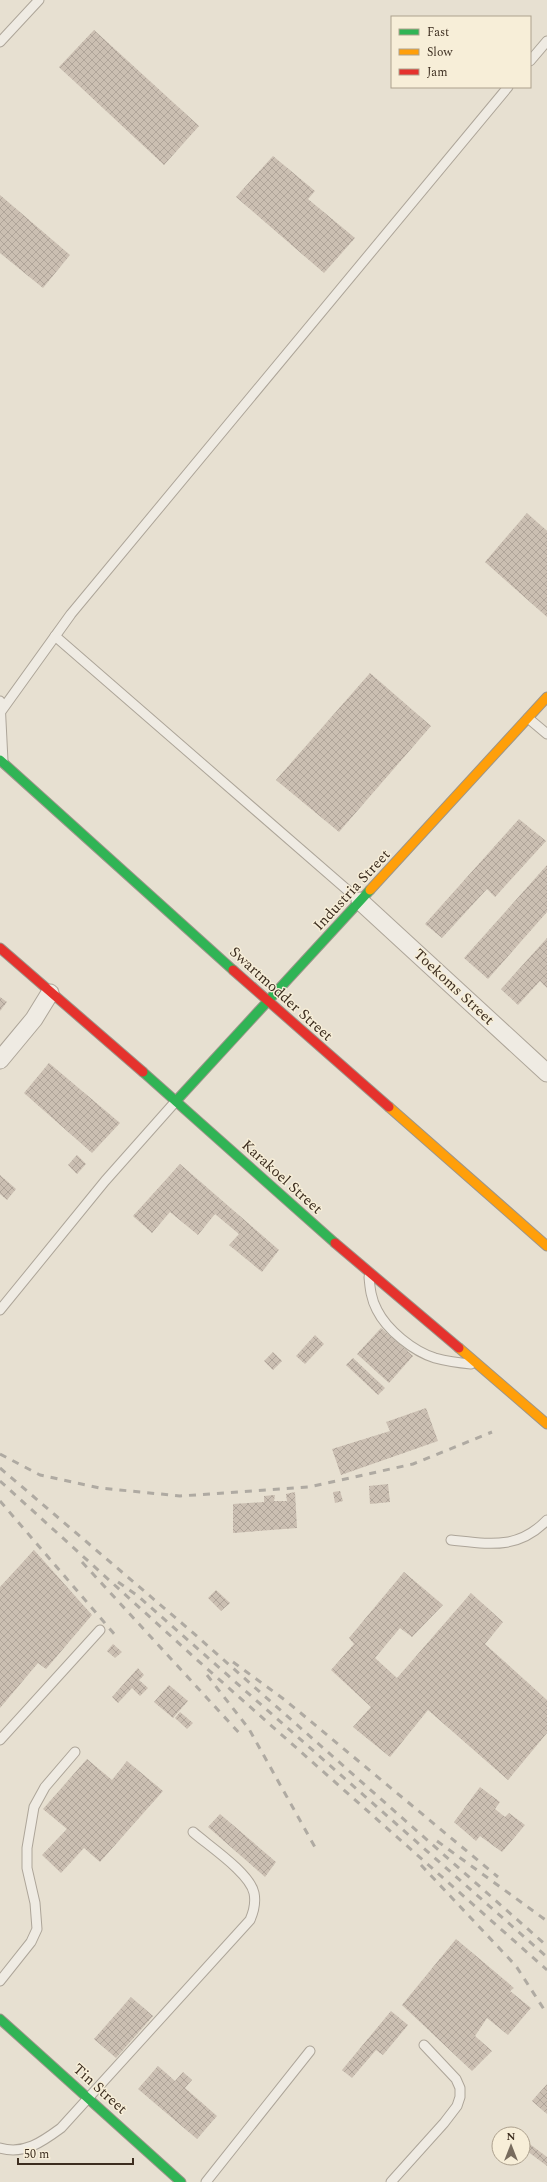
<svg xmlns="http://www.w3.org/2000/svg" width="547" height="2182" viewBox="0 0 547 2182" font-family="Spectral,serif">
  <style>
    .building { fill: url(#building-cross-hatch) }
    .lines { fill: none; stroke-linecap: round; stroke-linejoin: round }
    .lane-casing { stroke: #ada599; stroke-width: 11 }
    .street-casing { stroke: #ada599; stroke-width: 19 }
    .fast-casing { stroke: #9c958a; stroke-width: 11 }
    .slow-casing { stroke: #9c958a; stroke-width: 11 }
    .jam-casing { stroke: #9c958a; stroke-width: 11 }
    .lane { stroke: #efebe3; stroke-width: 9 }
    .street { stroke: #efebe3; stroke-width: 17 }
    .fast { stroke: #30b455; stroke-width: 9 }
    .slow { stroke: #ff9f0a; stroke-width: 9 }
    .jam { stroke: #e5322d; stroke-width: 9 }
    .rail { stroke: #afaaa2; stroke-width: 3; stroke-dasharray: 7 7; stroke-linecap: butt }
    .labels { text-anchor: middle; dominant-baseline: central; stroke-width: 3; stroke-linejoin: round; paint-order: stroke }
    .street-label { font-size: 15px; fill: #3d2e20; stroke: #f7eed8 }
  </style>
  <defs>
    <pattern id="building-cross-hatch" width="8" height="8" patternUnits="userSpaceOnUse"><rect width="8" height="8" fill="#cbbfb2"/><path d="M0 0l8 8M0 8l8-8" fill="none" stroke="#afa499"/></pattern>
  </defs>
  <rect width="100%" height="100%" fill="#e7e0d1"/>
  <g class="building">
    <path d="M 94,30 L 199,126 L 164,165 L 59,67 Z"/>
    <path d="M 273,156 L 315,191 L 308,199 L 355,238 L 324,273 L 236,197 Z"/>
    <path d="M 0,195 L 70,255 L 43,288 L 0,253 Z"/>
    <path d="M 527,513 L 547,531 L 547,617 L 485,562 Z"/>
    <path d="M 370,673 L 431,726 L 339,832 L 276,780 Z"/>
    <path d="M 519,819 L 546,841 L 495,897 L 487,889 L 442,938 L 425,924 Z"/>
    <path d="M 547,865 L 547,912 L 488,979 L 464,958 Z"/>
    <path d="M 547,938 L 547,988 L 540,981 L 518,1005 L 501,989 Z"/>
    <path d="M 0,997 L 7,1002 L 0,1011 Z"/>
    <path d="M 49,1063 L 120,1123 L 92,1153 L 24,1093 Z"/>
    <path d="M 77,1155 L 86,1164 L 77,1174 L 68,1165 Z"/>
    <path d="M 180,1164 L 279,1250 L 262,1272 L 229,1245 L 239,1234 L 215,1214 L 198,1235 L 170,1212 L 152,1233 L 133,1216 Z"/>
    <path d="M 0,1175 L 16,1189 L 7,1200 L 0,1194 Z"/>
    <path d="M 381,1328 L 413,1356 L 389,1383 L 357,1354 Z"/>
    <path d="M 315,1335 L 324,1344 L 305,1364 L 296,1356 Z"/>
    <path d="M 273,1352 L 282,1361 L 273,1370 L 264,1361 Z"/>
    <path d="M 353,1358 L 385,1388 L 378,1395 L 346,1365 Z"/>
    <path d="M 426,1408 L 438,1441 L 341,1475 L 332,1449 L 390,1431 L 386,1422 Z"/>
    <path d="M 388,1484 L 390,1502 L 370,1504 L 369,1486 Z"/>
    <path d="M 340,1491 L 343,1501 L 335,1503 L 333,1492 Z"/>
    <path d="M 295,1492 L 297,1528 L 233,1533 L 233,1504 L 264,1502 L 264,1496 L 275,1495 L 274,1501 L 287,1501 L 286,1494 Z"/>
    <path d="M 34,1550 L 92,1615 L 46,1669 L 38,1663 L 0,1708 L 0,1587 Z"/>
    <path d="M 404,1572 L 443,1605 L 412,1637 L 400,1628 L 375,1658 L 397,1678 L 471,1593 L 503,1622 L 485,1644 L 547,1700 L 547,1733 L 508,1780 L 428,1710 L 390,1757 L 353,1727 L 371,1707 L 331,1670 L 354,1644 L 349,1638 Z"/>
    <path d="M 216,1590 L 230,1603 L 221,1611 L 208,1598 Z"/>
    <path d="M 113,1644 L 122,1652 L 115,1658 L 107,1651 Z"/>
    <path d="M 138,1668 L 144,1675 L 139,1680 L 148,1688 L 140,1696 L 132,1688 L 118,1703 L 112,1697 Z"/>
    <path d="M 169,1685 L 188,1701 L 173,1718 L 154,1702 Z"/>
    <path d="M 180,1712 L 193,1723 L 187,1729 L 175,1718 Z"/>
    <path d="M 87,1759 L 112,1780 L 127,1761 L 163,1791 L 100,1862 L 84,1848 L 61,1873 L 42,1855 L 67,1829 L 43,1809 Z"/>
    <path d="M 480,1787 L 500,1802 L 495,1809 L 505,1817 L 509,1813 L 525,1825 L 502,1852 L 480,1836 L 476,1841 L 454,1822 Z"/>
    <path d="M 220,1814 L 276,1862 L 265,1877 L 208,1827 Z"/>
    <path d="M 456,1939 L 514,1988 L 510,1991 L 531,2008 L 508,2035 L 487,2018 L 475,2036 L 492,2051 L 472,2071 L 402,2005 Z"/>
    <path d="M 131,1997 L 153,2016 L 116,2058 L 94,2039 Z"/>
    <path d="M 391,2011 L 408,2025 L 383,2055 L 376,2050 L 352,2078 L 342,2070 Z"/>
    <path d="M 158,2066 L 175,2081 L 183,2072 L 192,2080 L 185,2088 L 217,2116 L 197,2139 L 138,2089 Z"/>
    <path d="M 547,2084 L 547,2114 L 532,2101 Z"/>
    <path d="M 527,2142 L 547,2157 L 547,2166 L 523,2148 Z"/>
  </g>
  <g class="lines">
    <g class="lane-casing">
      <g id="lane">
        <path d="M 0,42 L 39,0"/>
        <path d="M 530,61 L 547,41"/>
        <path d="M 55,636 L 360,901"/>
        <path d="M 0,701 L 3,761"/>
        <path d="M 2,710 L 71,614 L 508,87"/>
        <path d="M 528,718 L 547,734"/>
        <path d="M 369,1277 C 370,1288 371,1299 377,1310 C 387,1330 413,1351 435,1358 C 446,1361 459,1363 471,1364"/>
        <path d="M 0,1310 L 105,1181 L 176,1101"/>
        <path d="M 451,1540 C 490,1544 518,1550 547,1520"/>
        <path d="M 0,1740 L 100,1630"/>
        <path d="M 0,1981 L 31,1942 L 37,1929 L 35,1903 L 27,1868 L 27,1848 L 34,1807 L 45,1787 L 75,1752"/>
        <path d="M 0,2148 C 24,2155 42,2142 61,2128 L 250,1920 C 254,1911 256,1903 254,1893 C 250,1873 209,1846 193,1832"/>
        <path d="M 206,2182 L 310,2051"/>
        <path d="M 391,2182 L 444,2123 L 457,2106 L 460,2097 L 460,2088 L 456,2079 L 424,2045"/>
      </g>
    </g>
    <g class="street-casing">
      <g id="street">
        <path d="M 360,901 L 547,1073"/>
        <path d="M 0,1060 L 34,1019 L 50,993"/>
      </g>
    </g>
    <g class="fast-casing">
      <g id="fast">
        <path d="M 0,760 L 233,970"/>
        <path d="M 143,1072 L 335,1243"/>
        <path d="M 176,1101 L 370,890"/>
        <path d="M 0,2019 L 181,2182"/>
      </g>
    </g>
    <g class="slow-casing">
      <g id="slow">
        <path d="M 370,890 L 547,697"/>
        <path d="M 389,1107 L 547,1246"/>
        <path d="M 459,1348 L 547,1424"/>
      </g>
    </g>
    <g class="jam-casing">
      <g id="jam">
        <path d="M 0,948 L 143,1072"/>
        <path d="M 233,970 L 389,1107"/>
        <path d="M 335,1243 L 459,1348"/>
      </g>
    </g>
    <use href="#lane" class="lane"/>
    <use href="#street" class="street"/>
    <use href="#fast" class="fast"/>
    <use href="#slow" class="slow"/>
    <use href="#jam" class="jam"/>
    <g class="rail">
      <path d="M 0,1454 L 40,1475 L 100,1488 L 180,1496 L 309,1487 L 413,1464 L 492,1432"/>
      <path d="M 0,1468 L 191,1631 L 547,1946"/>
      <path d="M 0,1481 L 195,1658 L 547,1970"/>
      <path d="M 0,1501 L 116,1636"/>
      <path d="M 82,1562 L 241,1735"/>
      <path d="M 118,1582 L 138,1596 L 547,1957"/>
      <path d="M 233,1662 L 285,1700 L 498,1877"/>
      <path d="M 207,1675 L 249,1729 L 316,1849"/>
      <path d="M 437,1841 L 547,1921"/>
      <path d="M 421,1865 L 516,1966 L 547,2014"/>
    </g>
  </g>
  <g class="labels">
    <g class="street-label">
      <text transform="translate(352 890) rotate(-47)">Industria Street</text>
      <text transform="translate(454 987) rotate(43)">Toekoms Street</text>
      <text transform="translate(281 994) rotate(42)">Swartmodder Street</text>
      <text transform="translate(282 1177) rotate(42)">Karakoel Street</text>
      <text transform="translate(100 2089) rotate(42)">Tin Street</text>
    </g>
  </g>
  <rect x="391" y="16" width="140" height="72" fill="#f7eed8" stroke="#ada18e"/>
  <rect x="399" y="29" width="20" height="6" fill="#30b455" stroke="#ada18e"/>
  <text x="427" y="36" font-size="12" fill="#3d2e20">Fast</text>
  <rect x="399" y="49" width="20" height="6" fill="#ff9f0a" stroke="#ada18e"/>
  <text x="427" y="56" font-size="12" fill="#3d2e20">Slow</text>
  <rect x="399" y="69" width="20" height="6" fill="#e5322d" stroke="#ada18e"/>
  <text x="427" y="76" font-size="12" fill="#3d2e20">Jam</text>
  <g transform="translate(511 2146)"><circle r="19" fill="#f7eed8" stroke="#ada18e"/>
  <path d="M0-3L7 15L0 10L-7 15Z" fill="#786c5e"/>
  <text y="-6" font-size="11" font-weight="bold" text-anchor="middle" fill="#3d2e20">N</text>
  </g>
  <path d="M18 2158v6h115v-6" fill="none" stroke="#3d2e20" stroke-width="2"/>
  <text x="24" y="2158" font-size="12" fill="#3d2e20" stroke="#f7eed8" stroke-width="3" paint-order="stroke">50 m</text>
</svg>
